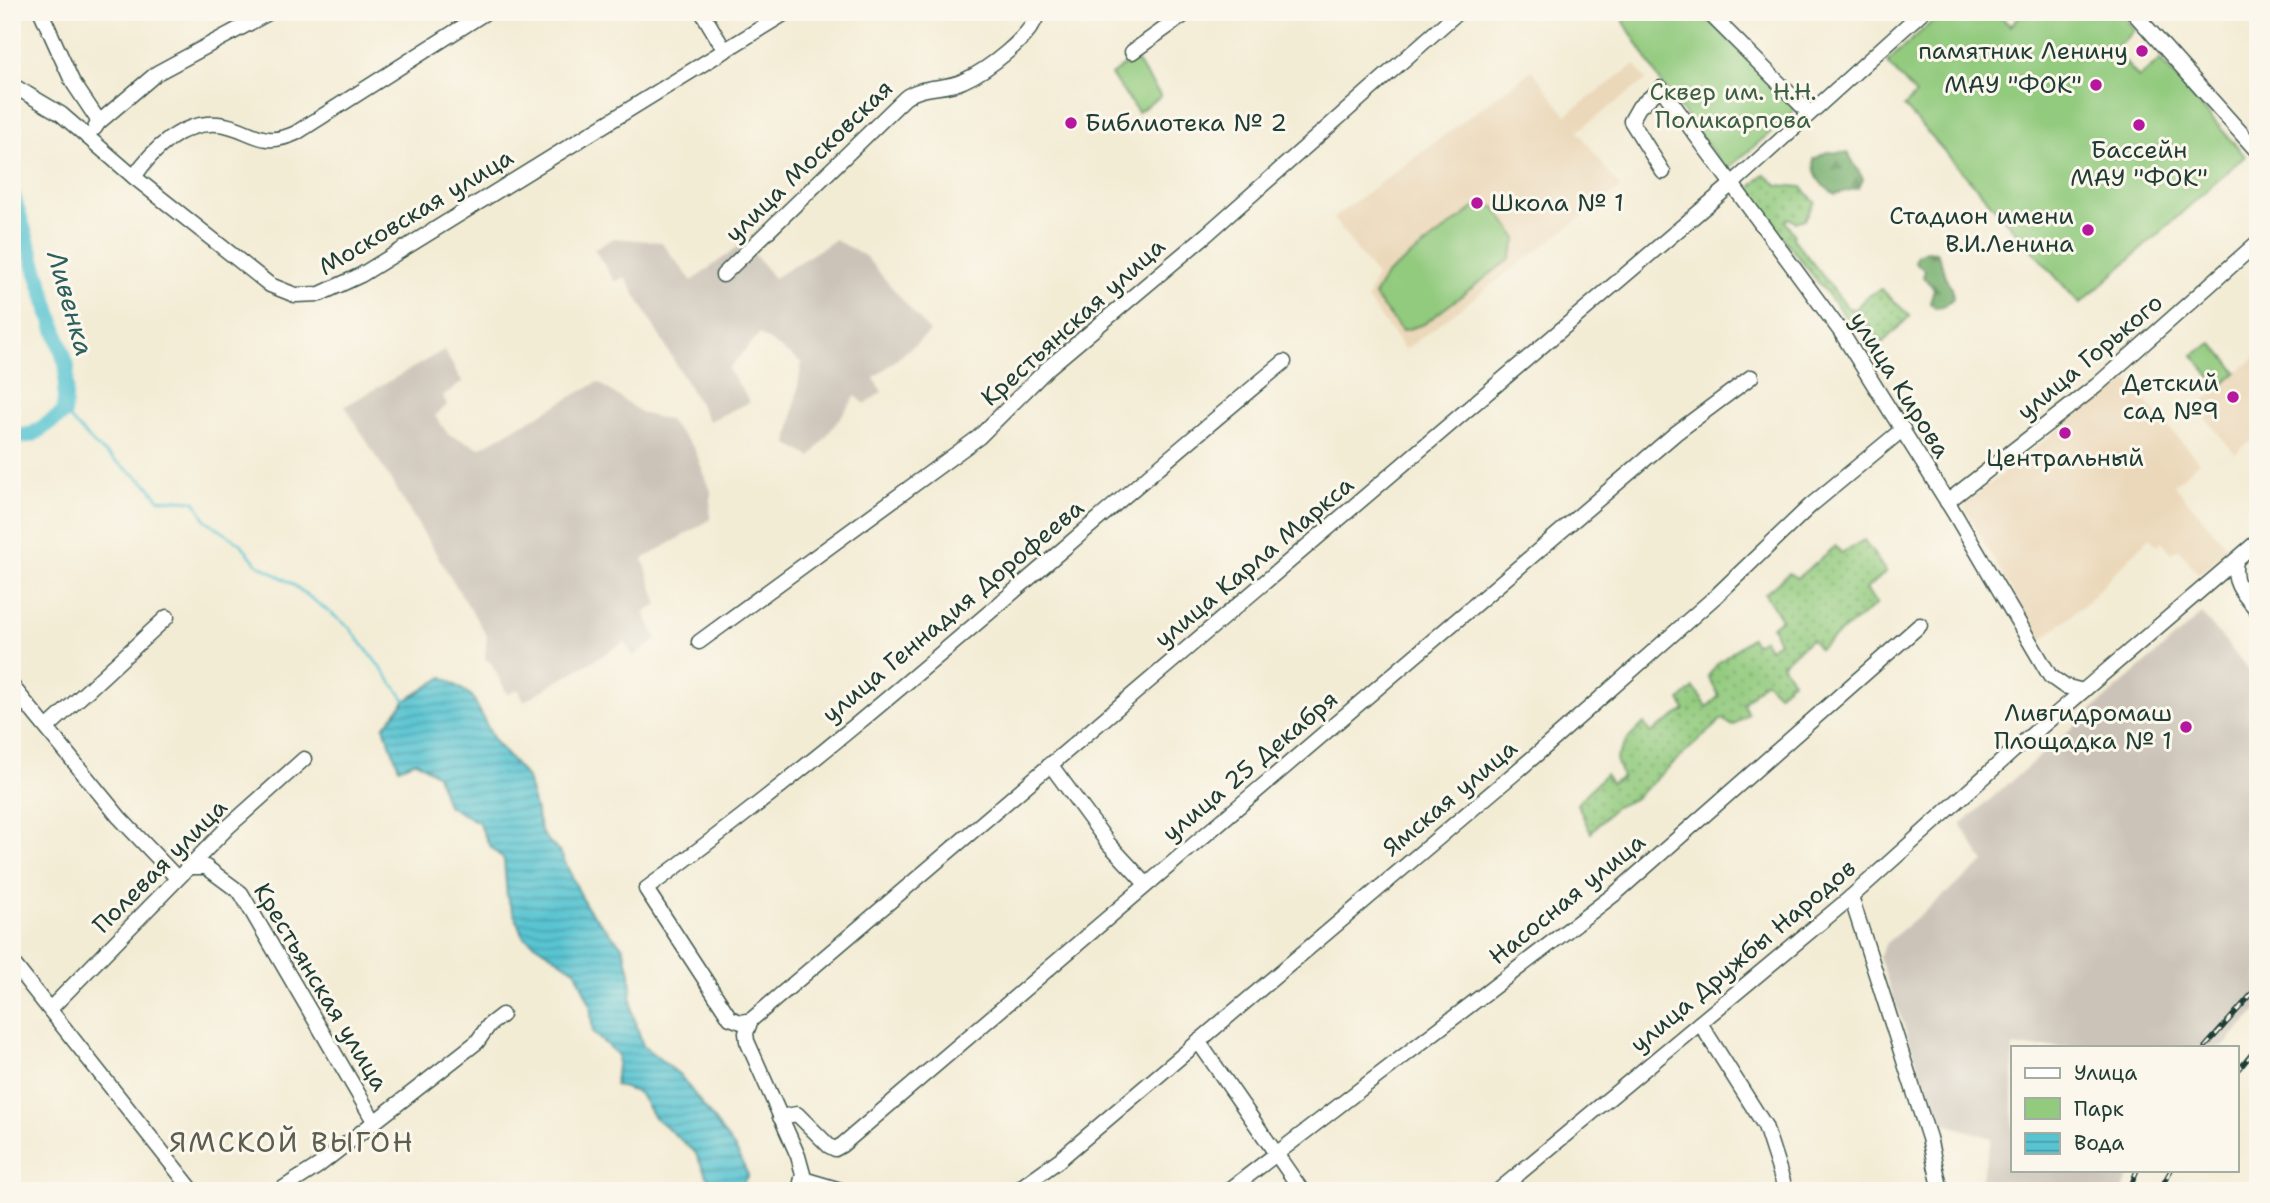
<svg xmlns="http://www.w3.org/2000/svg" width="2270" height="1203" viewBox="0 0 2270 1203" font-family="'Shantell Sans',sans-serif">
  <style>
    .built { fill: #ebd8ba }
    .industrial { fill: #cbc3b8 }
    .grass { fill: url(#grass-dots); stroke: #588459; stroke-width: 2 }
    .forest { fill: url(#forest-firs); stroke: #4a7650; stroke-width: 2 }
    .park { fill: #92ca7e; stroke: #588459; stroke-width: 2 }
    .water { fill: url(#water-rules); stroke: #3c8083; stroke-width: 2 }
    .lines { fill: none; stroke-linecap: round; stroke-linejoin: round }
    .stream { stroke: #58c4d2; stroke-width: 2.5 }
    .river { stroke: #58c4d2; stroke-width: 16 }
    .minor-casing { stroke: #3f574c; stroke-width: 17 }
    .minor { stroke: #fff; stroke-width: 14 }
    .rail-casing { stroke: #1f3d34; stroke-width: 5 }
    .rail { stroke: #fbf7ec; stroke-width: 2.5; stroke-dasharray: 8; stroke-linecap: butt }
    .poi-dot { fill: #b5179e; stroke: #fbf7ec; stroke-width: 2.5 }
    .labels { text-anchor: middle; dominant-baseline: central; stroke-width: 6; stroke-linejoin: round; paint-order: stroke }
    .poi-label { font-size: 24px; fill: #1f3d34; stroke: #fbf7ec; text-anchor: end }
    .park-label { font-size: 24px; fill: #3c6046; stroke: #fbf7ec }
    .street-label { font-size: 24px; fill: #1f3d34; stroke: #fbf7ec }
    .water-label { font-size: 26px; font-style: italic; fill: #2d5f5c; stroke: #fbf7ec }
    .quarter-label { font-size: 28px; letter-spacing: 2px; fill: #5b5d4f; stroke: #fbf7ec }
  </style>
  <defs>
    <pattern id="grass-dots" width="8" height="8" patternUnits="userSpaceOnUse" patternTransform="scale(1.75)"><rect width="8" height="8" fill="#92ca7e"/><path d="M2 2h.1M6 6h.1" fill="none" stroke="#77a568" stroke-width="1.8" stroke-linecap="round"/></pattern>
    <pattern id="forest-firs" width="22" height="20" patternUnits="userSpaceOnUse" patternTransform="scale(1.75)"><rect width="22" height="20" fill="#75ae6d"/><path d="M5 1l3.5 6h-7zM16 11l3.5 6h-7z" fill="#5f8f5a"/></pattern>
    <pattern id="water-rules" width="6" height="5" patternUnits="userSpaceOnUse" patternTransform="scale(1.75)"><rect width="6" height="5" fill="#58c4d2"/><path d="M0 2.5h6" fill="none" stroke="#48a0ab"/></pattern>
  </defs>
  <rect width="100%" height="100%" fill="#fbf7ec"/>
  <filter id="ink" filterUnits="userSpaceOnUse"><feTurbulence type="fractalNoise" baseFrequency=".0143" numOctaves="2"/><feDisplacementMap in="SourceGraphic" scale="14" xChannelSelector="R" yChannelSelector="G"/><feConvolveMatrix kernelMatrix="1 2 1 2 8 2 1 2 1" color-interpolation-filters="sRGB"/></filter>
  <filter id="wash" filterUnits="userSpaceOnUse"><feTurbulence type="fractalNoise" baseFrequency=".00686" numOctaves="4" result="noise"/><feDisplacementMap in="SourceGraphic" scale="28" xChannelSelector="R" yChannelSelector="G"/><feGaussianBlur stdDeviation="1.57" result="paint"/><feColorMatrix in="noise" values="0 0 0 0 0 0 0 0 0 0 0 0 0 0 0 0 0 1.4 0 .05"/><feComposite in="paint" operator="in"/></filter>
  <g filter="url(#wash)">
    <rect width="100%" height="100%" fill="#f3ecd5"/>
    <g class="built">
      <path d="M 1635,64 L 1646,80 L 1578,131 L 1620,188 L 1405,350 L 1367,299 L 1376,276 L 1333,218 L 1532,70 L 1566,115 Z"/>
      <path d="M 2258,355 L 2258,436 L 2235,453 L 2196,407 Z"/>
      <path d="M 2125,377 L 2199,462 L 2174,485 L 2229,549 L 2199,574 L 2178,549 L 2172,553 L 2162,541 L 2157,545 L 2150,537 L 2086,603 L 2040,641 L 1963,505 Z"/>
    </g>
    <g class="industrial">
      <path d="M 614,238 L 661,242 L 692,281 L 744,242 L 774,278 L 835,240 L 865,256 L 930,332 L 874,378 L 882,392 L 865,404 L 856,396 L 811,457 L 788,444 L 802,363 L 759,334 L 728,369 L 750,402 L 709,421 L 625,277 L 615,282 L 594,249 Z"/>
      <path d="M 444,350 L 462,382 L 443,396 L 447,405 L 435,416 L 448,434 L 480,448 L 598,382 L 643,414 L 668,420 L 694,448 L 711,491 L 710,520 L 643,559 L 658,605 L 644,612 L 657,640 L 633,656 L 625,642 L 524,701 L 518,689 L 508,695 L 491,663 L 485,659 L 487,636 L 345,406 Z"/>
      <path d="M 2202,614 L 2258,681 L 2258,793 L 2254,796 L 2258,800 L 2258,1009 L 2223,1047 L 2013,1047 L 2013,1170 L 2131,1170 L 2123,1191 L 1968,1191 L 1971,1180 L 1980,1182 L 1992,1138 L 1939,1122 L 1879,957 L 1886,943 L 1984,862 L 1961,825 Z"/>
    </g>
    <g class="grass">
      <path d="M 1764,174 L 1778,185 L 1802,187 L 1815,202 L 1805,219 L 1796,222 L 1788,218 L 1785,221 L 1794,234 L 1793,238 L 1848,308 L 1856,309 L 1865,298 L 1881,289 L 1910,316 L 1882,343 L 1869,325 L 1858,330 L 1846,317 L 1753,200 L 1748,190 Z"/>
      <path d="M 1864,540 L 1886,572 L 1866,589 L 1877,604 L 1819,649 L 1811,639 L 1782,664 L 1793,681 L 1778,694 L 1765,681 L 1743,704 L 1748,714 L 1733,726 L 1722,719 L 1634,799 L 1613,808 L 1591,833 L 1577,804 L 1605,774 L 1611,783 L 1622,777 L 1616,759 L 1627,740 L 1644,723 L 1650,733 L 1685,710 L 1680,700 L 1694,688 L 1707,707 L 1719,696 L 1708,676 L 1718,663 L 1751,638 L 1755,644 L 1764,639 L 1769,648 L 1779,642 L 1772,626 L 1781,619 L 1765,594 L 1789,573 L 1797,578 L 1836,546 L 1841,553 Z"/>
    </g>
    <g class="forest">
      <path d="M 1827,152 L 1848,153 L 1863,179 L 1859,188 L 1835,194 C 1819,184 1814,177 1814,159 Z"/>
      <path d="M 1927,251 L 1936,252 C 1945,262 1941,279 1952,287 L 1953,298 L 1945,306 L 1935,308 L 1930,303 L 1934,288 L 1923,277 L 1925,270 L 1915,263 L 1917,255 Z"/>
    </g>
    <g class="park">
      <path d="M 1618,12 L 1701,12 L 1791,100 L 1795,108 L 1791,115 L 1726,170 L 1663,86 Z"/>
      <path d="M 1943,12 L 1997,12 L 2010,26 L 2025,12 L 2119,12 L 2135,30 L 2114,50 L 2139,78 L 2160,60 L 2245,156 L 2080,304 L 1904,106 L 1916,95 L 1887,62 Z"/>
      <path d="M 1134,58 L 1161,96 L 1138,112 L 1111,75 Z"/>
      <path d="M 1475,207 L 1495,207 L 1517,239 L 1510,259 L 1424,324 L 1402,331 L 1374,296 L 1386,275 Z"/>
      <path d="M 2212,343 L 2237,372 L 2219,388 L 2193,355 Z"/>
    </g>
    <path class="water" d="M 443,677 L 472,696 L 495,742 L 527,778 L 542,834 L 561,854 L 587,908 L 623,947 L 630,972 L 632,1011 L 643,1046 L 680,1075 L 736,1150 L 748,1175 L 738,1191 L 714,1191 L 695,1152 L 653,1116 L 639,1093 L 615,1085 L 618,1055 L 593,1033 L 590,1004 L 576,971 L 523,936 L 507,897 L 504,860 L 489,845 L 479,823 L 447,805 L 437,775 L 416,761 L 399,768 L 384,727 L 405,701 Z"/>
    <g class="lines">
      <path class="stream" d="M 64,413 L 96,446 L 148,485 L 159,499 L 195,501 L 206,520 L 242,545 L 256,563 L 291,583 L 349,627 L 407,702"/>
      <path class="river" d="M 12,193 L 67,367 L 64,413 L 33,434 L 12,438"/>
    </g>
  </g>
  <g filter="url(#ink)">
    <g class="lines">
      <g class="minor-casing">
        <g id="minor">
          <path d="M 41,12 L 72,81 L 96,117 L 98,123 L 95,128"/>
          <path d="M 702,12 L 725,51"/>
          <path d="M 1708,12 L 1809,113"/>
          <path d="M 2133,12 L 2258,152"/>
          <path d="M 1132,52 L 1188,12"/>
          <path d="M 12,85 L 61,114 L 134,177 L 270,285 L 295,295 L 320,294 L 361,275 L 787,12"/>
          <path d="M 98,123 L 157,73 L 270,12"/>
          <path d="M 1663,172 L 1631,121 L 1639,107 L 1661,88 L 1841,332 L 1953,511 L 2050,676 L 2064,686 L 2083,691"/>
          <path d="M 134,177 C 152,150 182,121 218,124 C 251,127 259,150 296,133 L 486,12"/>
          <path d="M 723,275 L 905,98 C 921,85 944,90 963,81 C 986,71 1032,37 1038,12"/>
          <path d="M 1947,502 L 2096,386 L 2258,242"/>
          <path d="M 2236,561 C 2231,583 2244,595 2258,611"/>
          <path d="M 699,642 L 979,437 L 1048,368 L 1206,235 L 1458,12"/>
          <path d="M 12,686 L 119,817 L 177,878"/>
          <path d="M 47,728 L 167,617"/>
          <path d="M 1050,764 L 1108,843 L 1146,884"/>
          <path d="M 187,867 L 206,867 L 241,893 L 374,1121"/>
          <path d="M 1851,897 L 1929,1138 L 1941,1191"/>
          <path d="M 12,962 L 193,1191"/>
          <path d="M 51,1008 L 228,827 L 304,759"/>
          <path d="M 751,1020 L 741,1022 L 730,1018 L 646,889 C 869,726 1071,537 1284,362"/>
          <path d="M 1700,1023 L 1765,1126 L 1786,1191"/>
          <path d="M 1198,1041 L 1302,1191"/>
          <path d="M 780,1117 L 797,1114 L 829,1146 L 835,1149 L 842,1145 L 1676,433 L 1751,377"/>
          <path d="M 803,1179 L 844,1191"/>
          <path d="M 279,1191 L 318,1166 L 477,1042 L 489,1025 L 502,1015"/>
          <path d="M 799,1191 L 803,1174 L 798,1156 L 747,1041 L 746,1033 L 751,1020 L 1732,184 L 1922,12"/>
          <path d="M 1016,1191 L 1059,1160 L 1536,755 L 1716,596 L 1810,506 L 1903,429"/>
          <path d="M 1228,1191 L 1616,893 L 1920,625"/>
          <path d="M 1498,1191 L 1850,898 L 2013,751 L 2258,541"/>
        </g>
      </g>
      <use href="#minor" class="minor"/>
      <g class="rail-casing">
        <g id="rail">
          <path d="M 2205,1047 L 2258,987"/>
          <path d="M 2237,1072 L 2258,1046"/>
          <path d="M 2129,1191 L 2137,1170"/>
          <path d="M 2159,1191 L 2171,1170"/>
        </g>
      </g>
      <use href="#rail" class="rail"/>
    </g>
  </g>
  <g class="poi-dot">
    <circle cx="2142" cy="51" r="7"/>
    <circle cx="2096" cy="85" r="7"/>
    <circle cx="1071" cy="123" r="7"/>
    <circle cx="2139" cy="125" r="7"/>
    <circle cx="1477" cy="203" r="7"/>
    <circle cx="2088" cy="230" r="7"/>
    <circle cx="2233" cy="397" r="7"/>
    <circle cx="2065" cy="433" r="7"/>
    <circle cx="2186" cy="727" r="7"/>
  </g>
  <g class="labels">
    <g class="poi-label">
      <text x="2128" y="51">памятник Ленину</text>
      <text x="2082" y="85">МАУ "ФОК"</text>
      <text x="1085" y="123" text-anchor="start">Библиотека № 2</text>
      <text x="2139" y="150" text-anchor="middle">Бассейн<tspan x="2139" dy="28">МАУ "ФОК"</tspan></text>
      <text x="1491" y="203" text-anchor="start">Школа № 1</text>
      <text x="2074" y="216">Стадион имени<tspan x="2074" dy="28">В.И.Ленина</tspan></text>
      <text x="2219" y="383">Детский<tspan x="2219" dy="28">сад №9</tspan></text>
      <text x="2065" y="458" text-anchor="middle">Центральный</text>
      <text x="2172" y="713">Ливгидромаш<tspan x="2172" dy="28">Площадка № 1</tspan></text>
    </g>
    <g class="park-label">
      <text x="1733" y="92">Сквер им. Н.Н.<tspan x="1733" dy="28">Поликарпова</tspan></text>
    </g>
    <g class="street-label">
      <text transform="translate(809 161) rotate(-44)">улица Московская</text>
      <text transform="translate(416 212) rotate(-31)">Московская улица</text>
      <text transform="translate(1073 322) rotate(-42)">Крестьянская улица</text>
      <text transform="translate(2090 357) rotate(-40)">улица Горького</text>
      <text transform="translate(1900 385) rotate(58)">улица Кирова</text>
      <text transform="translate(1254 562) rotate(-40)">улица Карла Маркса</text>
      <text transform="translate(953 611) rotate(-40)">улица Геннадия Дорофеева</text>
      <text transform="translate(1250 766) rotate(-40)">улица 25 Декабря</text>
      <text transform="translate(1450 798) rotate(-40)">Ямская улица</text>
      <text transform="translate(160 866) rotate(-45)">Полевая улица</text>
      <text transform="translate(1567 899) rotate(-39)">Насосная улица</text>
      <text transform="translate(1743 956) rotate(-40)">улица Дружбы Народов</text>
      <text transform="translate(321 987) rotate(59)">Крестьянская улица</text>
    </g>
    <g class="water-label">
      <text transform="translate(71 303) rotate(74)">Ливенка</text>
    </g>
    <g class="quarter-label">
      <text x="292" y="1142">ЯМСКОЙ ВЫГОН</text>
    </g>
  </g>
  <rect width="2270" height="1203" fill="none" stroke="#fbf7ec" stroke-width="42"/>
  <rect x="2011" y="1046" width="228" height="126" fill="#fbf7ec" stroke="#a3ada2" stroke-width="2"/>
  <rect x="2025" y="1068" width="35" height="10" fill="#ffffff" stroke="#a3ada2" stroke-width="2"/>
  <text x="2074" y="1080" font-size="21" fill="#1f3d34">Улица</text>
  <rect x="2025" y="1098" width="35" height="21" fill="#92ca7e" stroke="#a3ada2" stroke-width="2"/>
  <text x="2074" y="1116" font-size="21" fill="#1f3d34">Парк</text>
  <rect x="2025" y="1133" width="35" height="21" fill="url(#water-rules)" stroke="#a3ada2" stroke-width="2"/>
  <text x="2074" y="1150" font-size="21" fill="#1f3d34">Вода</text>
</svg>
